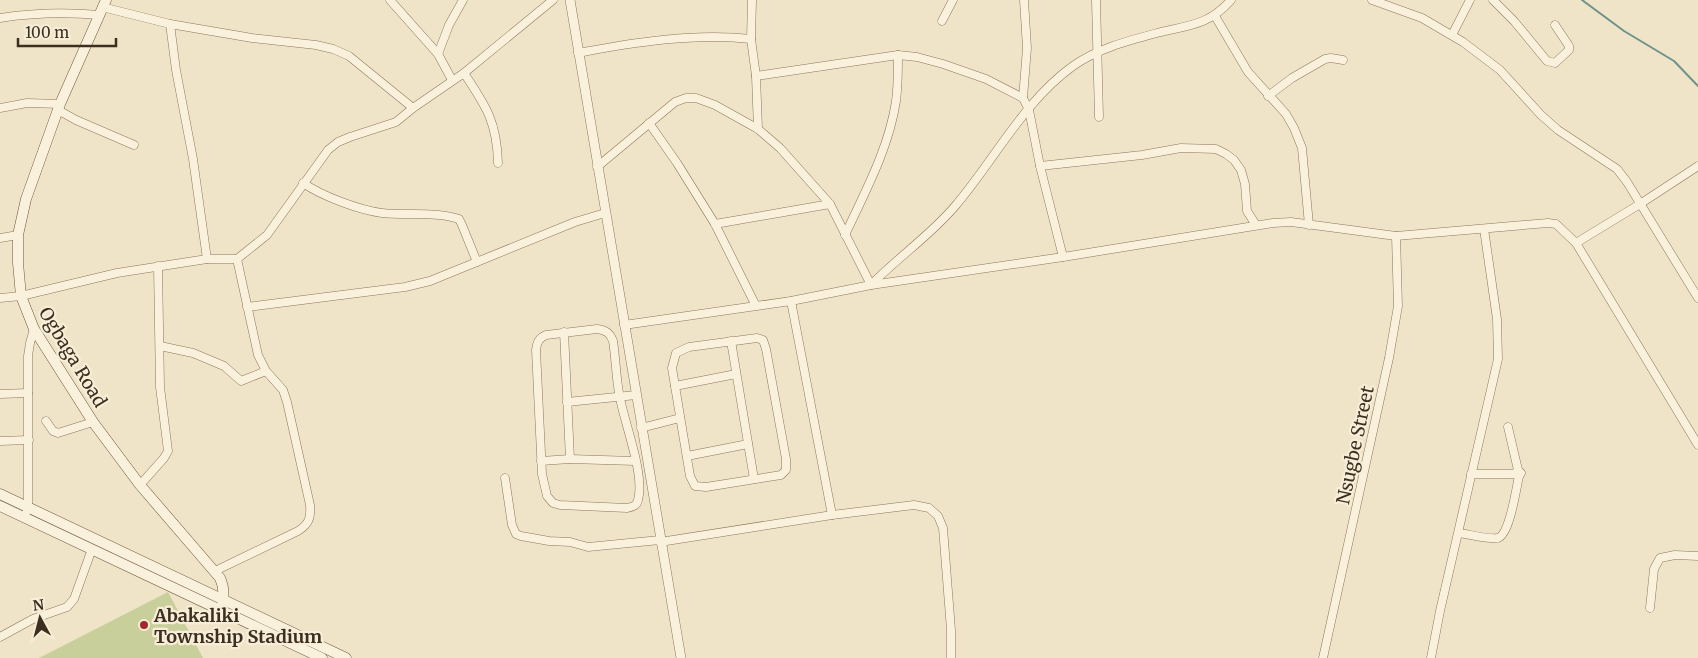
<svg xmlns="http://www.w3.org/2000/svg" width="1698" height="658" viewBox="0 0 1698 658" font-family="Merriweather,serif">
  <style>
    .garden { fill: #c9cf9b }
    .lines { fill: none; stroke-linecap: round; stroke-linejoin: round }
    .stream { stroke: #6f938a; stroke-width: 2 }
    .minor-casing { stroke: #8d765c; stroke-width: 9 }
    .tertiary-casing { stroke: #8d765c; stroke-width: 10 }
    .secondary-casing { stroke: #6f573f; stroke-width: 11 }
    .minor { stroke: #faf1dc; stroke-width: 8 }
    .tertiary { stroke: #faf1dc; stroke-width: 9 }
    .secondary { stroke: #faf1dc; stroke-width: 10 }
    .poi-dot { fill: #9e2a2b; stroke: #f7eed8; stroke-width: 2 }
    .labels { text-anchor: middle; dominant-baseline: central; stroke-width: 4.5; stroke-linejoin: round; paint-order: stroke }
    .street-label { font-size: 18px; fill: #3d2e20; stroke: #f7eed8 }
    .poi-label { font-size: 18px; font-weight: bold; fill: #3d2e20; stroke: #f7eed8; text-anchor: start }
  </style>
  <rect width="100%" height="100%" fill="#f0e4c8"/>
  <path class="garden" d="M 168,592 L 203,658 L 39,658 Z"/>
  <g class="lines">
    <path class="stream" d="M 1582,0 L 1624,31 L 1674,61 L 1698,86"/>
    <g class="minor-casing">
      <g id="minor">
        <path d="M 390,0 L 438,54 L 452,80"/>
        <path d="M 1096,0 L 1099,117"/>
        <path d="M 1372,0 L 1422,18 L 1463,42 L 1500,70 L 1541,115 L 1558,130 L 1617,169 L 1627,182 L 1698,298"/>
        <path d="M 1493,0 L 1514,21 L 1547,61 L 1555,63 L 1569,50 L 1569,46 L 1555,25"/>
        <path d="M 102,7 L 170,24 L 252,38 L 316,45 L 333,49 L 349,56 L 413,108"/>
        <path d="M 1215,16 L 1248,72 L 1286,114 L 1294,128 L 1302,148 L 1309,225"/>
        <path d="M 0,18 C 33,13 65,12 99,15"/>
        <path d="M 942,21 L 953,0"/>
        <path d="M 170,24 L 176,70 L 193,159 L 207,259"/>
        <path d="M 1452,35 L 1470,0"/>
        <path d="M 751,39 L 752,0"/>
        <path d="M 578,53 C 635,42 694,33 751,39 L 756,76 L 758,129"/>
        <path d="M 438,54 L 449,25 L 463,0"/>
        <path d="M 464,73 C 486,106 497,122 498,163"/>
        <path d="M 756,76 L 898,55 L 917,57 L 943,64 L 986,79 L 1023,98 L 1029,110 L 1040,166 L 1063,257"/>
        <path d="M 1268,96 L 1292,78 L 1325,59 L 1331,58 L 1343,60"/>
        <path d="M 1023,98 L 1027,48 L 1024,0"/>
        <path d="M 0,108 L 27,103 L 60,104"/>
        <path d="M 58,110 L 76,120 L 134,145"/>
        <path d="M 649,123 L 677,163 L 715,224 L 756,306"/>
        <path d="M 1040,166 L 1142,155 L 1181,148 L 1216,149 L 1226,154 L 1234,160 L 1241,170 L 1245,184 L 1247,211 L 1256,225"/>
        <path d="M 597,167 L 675,102 L 686,98 L 696,98 L 715,105 L 758,129 L 780,148 L 830,204 L 871,285 C 898,257 931,235 956,205 C 995,159 1024,101 1073,66 C 1098,48 1131,40 1161,32 C 1191,25 1210,24 1231,0"/>
        <path d="M 303,183 C 322,196 359,210 382,213 C 406,216 436,211 459,219 L 462,225 L 477,262"/>
        <path d="M 715,224 L 830,204"/>
        <path d="M 845,235 C 865,192 889,148 896,101 C 898,86 898,70 898,55"/>
        <path d="M 0,238 L 18,235"/>
        <path d="M 1576,243 L 1698,445"/>
        <path d="M 0,298 L 21,296 L 117,273 L 207,259 L 237,259 L 267,235 L 328,150 L 338,142 L 350,137 L 396,122 L 413,108 L 464,73 L 553,0"/>
        <path d="M 791,301 L 832,515"/>
        <path d="M 247,307 L 405,287 L 430,281 L 575,222 L 605,213"/>
        <path d="M 624,325 L 791,301 L 871,285 L 1063,257 L 1273,223 L 1291,222 L 1396,236 L 1548,223 L 1556,224 L 1576,243 L 1640,204 L 1698,166"/>
        <path d="M 597,329 C 606,330 610,333 613,341 C 616,360 616,380 620,398 C 625,425 645,475 638,500 C 637,506 632,507 627,508 L 560,505 L 553,503 L 547,496 L 542,474 L 536,350 C 537,342 539,338 546,335 Z"/>
        <path d="M 564,332 L 570,459"/>
        <path d="M 757,338 L 763,340 L 766,349 L 786,459 L 786,470 L 781,475 L 706,487 L 695,486 L 690,476 L 672,368 L 676,353 L 689,347 Z"/>
        <path d="M 731,341 L 754,479"/>
        <path d="M 160,346 L 193,353 L 224,366 L 241,381 L 266,371"/>
        <path d="M 675,386 L 736,374"/>
        <path d="M 0,394 L 28,393"/>
        <path d="M 567,402 L 636,395"/>
        <path d="M 46,421 L 53,431 L 58,433 L 93,422"/>
        <path d="M 1508,427 L 1518,470"/>
        <path d="M 641,428 L 680,418"/>
        <path d="M 0,441 L 29,440"/>
        <path d="M 687,456 L 748,444"/>
        <path d="M 541,461 L 570,459 L 635,461"/>
        <path d="M 1471,474 L 1515,474 L 1519,476 L 1521,473 L 1518,470 L 1515,474"/>
        <path d="M 505,478 L 512,525 L 516,534 L 521,536 L 549,541 L 570,542 L 588,547 L 660,540"/>
        <path d="M 140,485 L 164,458 L 168,451 L 160,387 L 158,266"/>
        <path d="M 27,511 L 28,507 L 28,356 L 30,343 L 34,329"/>
        <path d="M 1459,533 C 1468,534 1490,540 1498,538 C 1510,534 1516,489 1519,476"/>
        <path d="M 660,542 L 832,515 L 914,505 L 929,508 L 938,516 L 943,528 L 951,630 L 951,658"/>
        <path d="M 215,571 L 298,531 C 309,524 311,518 310,505 L 287,402 L 283,390 L 266,371 L 258,355 L 237,259"/>
        <path d="M 1650,608 L 1654,569 L 1660,558 L 1675,555 L 1698,556"/>
        <path d="M 0,637 L 33,619 L 67,607 L 74,599 L 92,549"/>
        <path d="M 1323,658 L 1389,358 L 1398,306 L 1396,236"/>
        <path d="M 1431,658 L 1440,611 L 1498,359 L 1497,319 L 1484,229"/>
      </g>
    </g>
    <g class="tertiary-casing">
      <path id="tertiary" d="M 570,0 L 681,658"/>
    </g>
    <g class="secondary-casing">
      <g id="secondary">
        <path d="M 106,0 L 60,104 L 26,199 L 18,235 L 18,263 L 21,296 L 34,329 L 93,422 L 140,485 L 220,578 C 225,589 224,599 221,611"/>
        <path d="M 0,494 L 346,658"/>
        <path d="M 0,506 L 322,658"/>
      </g>
    </g>
    <use href="#minor" class="minor"/>
    <use href="#tertiary" class="tertiary"/>
    <use href="#secondary" class="secondary"/>
  </g>
  <circle class="poi-dot" cx="144" cy="625" r="5"/>
  <g class="labels">
    <g class="street-label">
      <text transform="translate(73 357) rotate(59)">Ogbaga Road</text>
      <text transform="translate(1355 445) rotate(-78)">Nsugbe Street</text>
    </g>
    <g class="poi-label">
      <text x="154" y="615">Abakaliki<tspan x="154" dy="21">Township Stadium</tspan></text>
    </g>
  </g>
  <g transform="translate(40 618) rotate(353)" stroke="#f7eed8" stroke-width="4" paint-order="stroke">
  <path d="M0-4L9 19L0 12L-9 19Z" fill="#3d2e20"/>
  <text y="-8" font-size="14" font-weight="bold" text-anchor="middle" fill="#3d2e20">N</text>
  </g>
  <path d="M18 38v8h98v-8" fill="none" stroke="#3d2e20" stroke-width="2.5"/>
  <text x="25" y="38" font-size="15" fill="#3d2e20" stroke="#f7eed8" stroke-width="4" paint-order="stroke">100 m</text>
</svg>
